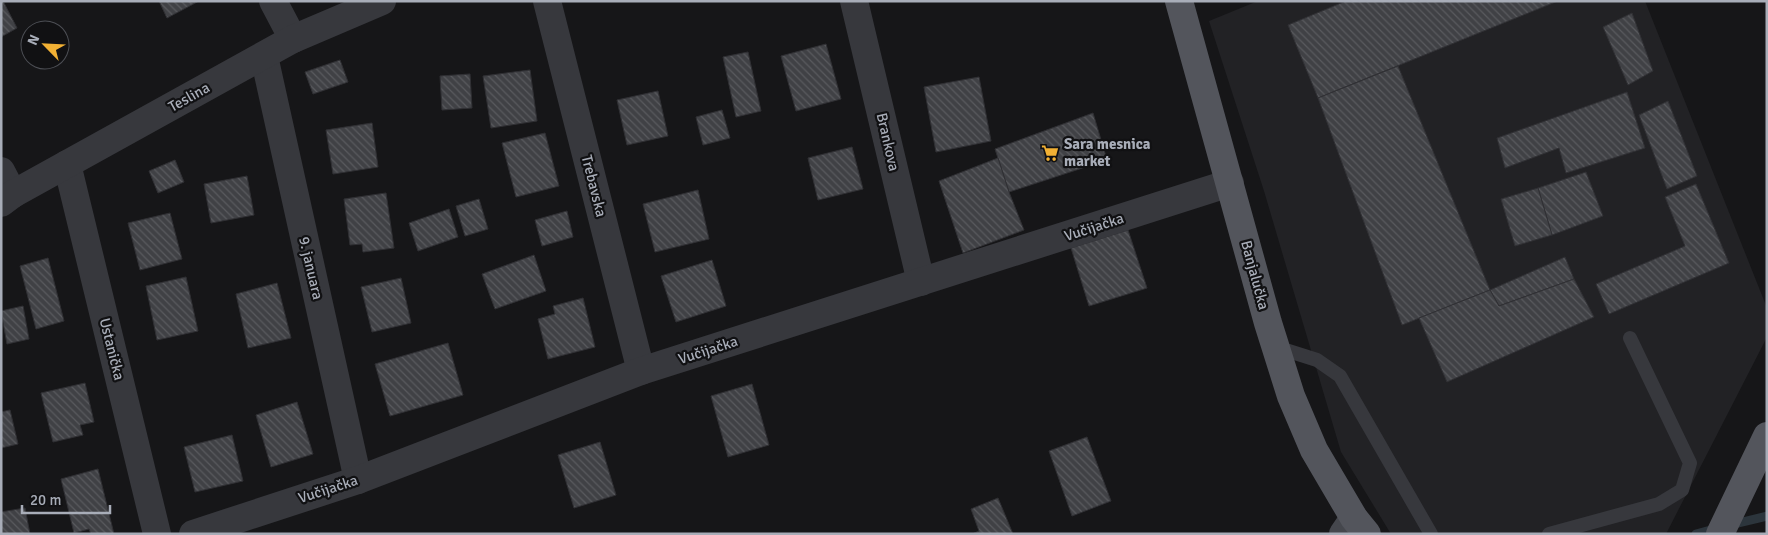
<svg xmlns="http://www.w3.org/2000/svg" width="1768" height="535" viewBox="0 0 1768 535" font-family="Signika,sans-serif">
  <style>
    .built { fill: #222225 }
    .lines { fill: none; stroke-linecap: round; stroke-linejoin: round }
    .stream { stroke: #2c353c; stroke-width: 9 }
    .building { fill: url(#building-back-hatch); stroke: #303034 }
    .lane { stroke: #37383d; stroke-width: 14 }
    .street { stroke: #37383d; stroke-width: 28 }
    .secondary { stroke: #45474d; stroke-width: 28 }
    .primary { stroke: #53555c; stroke-width: 28 }
    .labels { text-anchor: middle; dominant-baseline: central; stroke-width: 4.5; stroke-linejoin: round; paint-order: stroke }
    .street-label { font-size: 15px; fill: #a8adb8; stroke: #111113 }
    .poi-label { font-size: 15px; font-weight: bold; fill: #a8adb8; stroke: #111113; text-anchor: start }
  </style>
  <defs>
    <pattern id="building-back-hatch" width="6" height="6" patternUnits="userSpaceOnUse" patternTransform="scale(1.25)"><rect width="6" height="6" fill="#404145"/><path d="M-1 5l2 2M0 0l6 6M5-1l2 2" fill="none" stroke="#595a5e"/></pattern>
  </defs>
  <rect width="100%" height="100%" fill="#161618"/>
  <path class="built" d="M 1258,1 L 1645,1 L 1767,308 L 1767,337 L 1666,534 L 1391,534 L 1341,452 L 1264,191 L 1209,21 Z"/>
  <g class="lines">
    <g class="stream">
      <path d="M 1730,525 L 1767,516"/>
      <path d="M 1696,534 L 1718,528"/>
    </g>
  </g>
  <g class="building">
    <path d="M 1,1 L 3,1 L 17,28 L 1,37 Z"/>
    <path d="M 159,1 L 199,1 L 167,18 Z"/>
    <path d="M 1346,1 L 1558,1 L 1318,98 L 1288,25 Z"/>
    <path d="M 1632,13 L 1653,71 L 1628,85 L 1603,27 Z"/>
    <path d="M 826,44 L 841,99 L 796,111 L 781,56 Z"/>
    <path d="M 748,52 L 761,111 L 736,117 L 723,57 Z"/>
    <path d="M 340,60 L 348,82 L 313,94 L 305,72 Z"/>
    <path d="M 1398,66 L 1490,290 L 1402,325 L 1318,98 Z"/>
    <path d="M 530,70 L 537,121 L 491,128 L 483,76 Z"/>
    <path d="M 470,74 L 472,108 L 442,110 L 440,76 Z"/>
    <path d="M 979,77 L 991,141 L 936,152 L 924,87 Z"/>
    <path d="M 658,91 L 668,136 L 627,145 L 617,100 Z"/>
    <path d="M 1627,92 L 1645,148 L 1566,173 L 1559,148 L 1505,168 L 1497,138 Z"/>
    <path d="M 1668,101 L 1697,176 L 1667,189 L 1639,115 Z"/>
    <path d="M 722,110 L 730,138 L 703,145 L 696,117 Z"/>
    <path d="M 1093,113 L 1107,160 L 1009,192 L 995,149 Z"/>
    <path d="M 372,123 L 378,167 L 333,174 L 326,130 Z"/>
    <path d="M 545,133 L 559,186 L 516,197 L 502,143 Z"/>
    <path d="M 852,147 L 863,189 L 818,200 L 808,158 Z"/>
    <path d="M 998,158 L 1009,192 L 1024,230 L 963,253 L 939,181 Z"/>
    <path d="M 175,160 L 184,182 L 158,193 L 149,171 Z"/>
    <path d="M 1586,172 L 1603,216 L 1552,235 L 1538,188 Z"/>
    <path d="M 247,176 L 254,215 L 211,223 L 204,184 Z"/>
    <path d="M 1696,184 L 1729,263 L 1609,314 L 1596,284 L 1685,246 L 1665,197 Z"/>
    <path d="M 1538,188 L 1552,235 L 1515,246 L 1501,199 Z"/>
    <path d="M 698,190 L 709,239 L 655,252 L 643,204 Z"/>
    <path d="M 386,193 L 394,248 L 363,252 L 362,244 L 350,245 L 344,199 Z"/>
    <path d="M 479,199 L 488,229 L 465,236 L 456,206 Z"/>
    <path d="M 449,209 L 458,237 L 418,251 L 409,223 Z"/>
    <path d="M 567,211 L 573,237 L 542,246 L 535,220 Z"/>
    <path d="M 170,213 L 182,259 L 140,270 L 128,223 Z"/>
    <path d="M 1128,230 L 1147,288 L 1089,306 L 1071,248 Z"/>
    <path d="M 534,255 L 546,291 L 495,309 L 482,274 Z"/>
    <path d="M 1565,257 L 1574,279 L 1499,306 L 1490,290 Z"/>
    <path d="M 48,258 L 64,321 L 36,329 L 20,266 Z"/>
    <path d="M 712,260 L 726,306 L 676,322 L 661,276 Z"/>
    <path d="M 186,277 L 198,331 L 157,340 L 146,286 Z"/>
    <path d="M 401,278 L 411,323 L 372,332 L 361,287 Z"/>
    <path d="M 1574,279 L 1594,317 L 1447,382 L 1419,318 L 1490,290 L 1499,306 Z"/>
    <path d="M 277,283 L 291,338 L 248,348 L 236,294 Z"/>
    <path d="M 583,298 L 595,347 L 548,359 L 538,319 L 555,314 L 553,306 Z"/>
    <path d="M 23,306 L 29,339 L 7,344 L 1,311 Z"/>
    <path d="M 448,343 L 463,395 L 390,416 L 375,364 Z"/>
    <path d="M 85,383 L 94,422 L 80,425 L 83,435 L 53,442 L 41,393 Z"/>
    <path d="M 752,384 L 769,445 L 728,457 L 711,396 Z"/>
    <path d="M 297,402 L 313,454 L 271,467 L 256,415 Z"/>
    <path d="M 10,410 L 18,444 L 1,448 L 1,412 Z"/>
    <path d="M 232,435 L 243,481 L 195,492 L 184,447 Z"/>
    <path d="M 1087,437 L 1111,501 L 1072,516 L 1049,451 Z"/>
    <path d="M 600,442 L 616,495 L 574,508 L 558,455 Z"/>
    <path d="M 98,469 L 114,534 L 91,534 L 89,529 L 74,533 L 61,479 Z"/>
    <path d="M 998,498 L 1013,534 L 972,534 L 979,531 L 971,509 Z"/>
    <path d="M 25,508 L 30,534 L 1,534 L 1,512 Z"/>
  </g>
  <g class="lines">
    <g class="lane">
      <path d="M 1276,347 L 1317,360 L 1340,376 L 1431,534"/>
      <path d="M 1549,534 L 1659,504 L 1682,490 L 1690,463 L 1630,338"/>
    </g>
    <g class="street">
      <path d="M 273,1 L 293,39"/>
      <path d="M 547,1 L 641,371"/>
      <path d="M 854,1 L 921,282"/>
      <path d="M 264,56 L 358,480"/>
      <path d="M 67,164 L 157,534"/>
      <path d="M 1,171 L 13,194"/>
      <path d="M 1,203 L 13,194 L 293,39 L 382,1"/>
      <path d="M 193,534 L 358,480 L 641,371 L 1230,183"/>
    </g>
    <path class="secondary" d="M 1343,534 L 1354,518"/>
    <g class="primary">
      <path d="M 1179,1 L 1268,323 L 1291,396 L 1314,450 L 1354,518 L 1367,534"/>
      <path d="M 1720,534 L 1767,436"/>
    </g>
  </g>
  <defs>
    <g id="supermarket-bare" transform="scale(1.35)"><path d="M-6-5.5h2.5l.6 2H6L4.5 2H-2.5L-4.4-4H-6ZM-1.5 3.2a1.3 1.3 0 1 0 .1 0ZM3 3.2a1.3 1.3 0 1 0 .1 0Z" fill="#f2b134" stroke="#111113" stroke-width="2.5" paint-order="stroke"/></g>
  </defs>
  <g fill-rule="evenodd">
    <use href="#supermarket-bare" x="1050" y="153"/>
  </g>
  <g class="labels">
    <g class="street-label">
      <text transform="translate(189 97) rotate(-29)">Teslina</text>
      <text transform="translate(888 142) rotate(77)">Brankova</text>
      <text transform="translate(594 186) rotate(76)">Trebavska</text>
      <text transform="translate(1094 227) rotate(-18)">Vučijačka</text>
      <text transform="translate(311 268) rotate(77)">9. januara</text>
      <text transform="translate(1255 275) rotate(75)">Banjalučka</text>
      <text transform="translate(112 349) rotate(76)">Ustanička</text>
      <text transform="translate(708 350) rotate(-18)">Vučijačka</text>
      <text transform="translate(328 489) rotate(-18)">Vučijačka</text>
    </g>
    <g class="poi-label">
      <text x="1064" y="144">Sara mesnica<tspan x="1064" dy="17">market</tspan></text>
    </g>
  </g>
  <rect width="1768" height="535" fill="none" stroke="#a8adb8" stroke-width="5"/>
  <g transform="translate(45 45) rotate(294)"><circle r="24" fill="#111113" stroke="#4d4f55"/>
  <path d="M0-4L9 19L0 12L-9 19Z" fill="#f2b134"/>
  <text y="-8" font-size="14" font-weight="bold" text-anchor="middle" fill="#a8adb8">N</text>
  </g>
  <path d="M22 505v8h88v-8" fill="none" stroke="#a8adb8" stroke-width="2.5"/>
  <text x="30" y="505" font-size="15" fill="#a8adb8" stroke="#111113" stroke-width="4" paint-order="stroke">20 m</text>
</svg>
